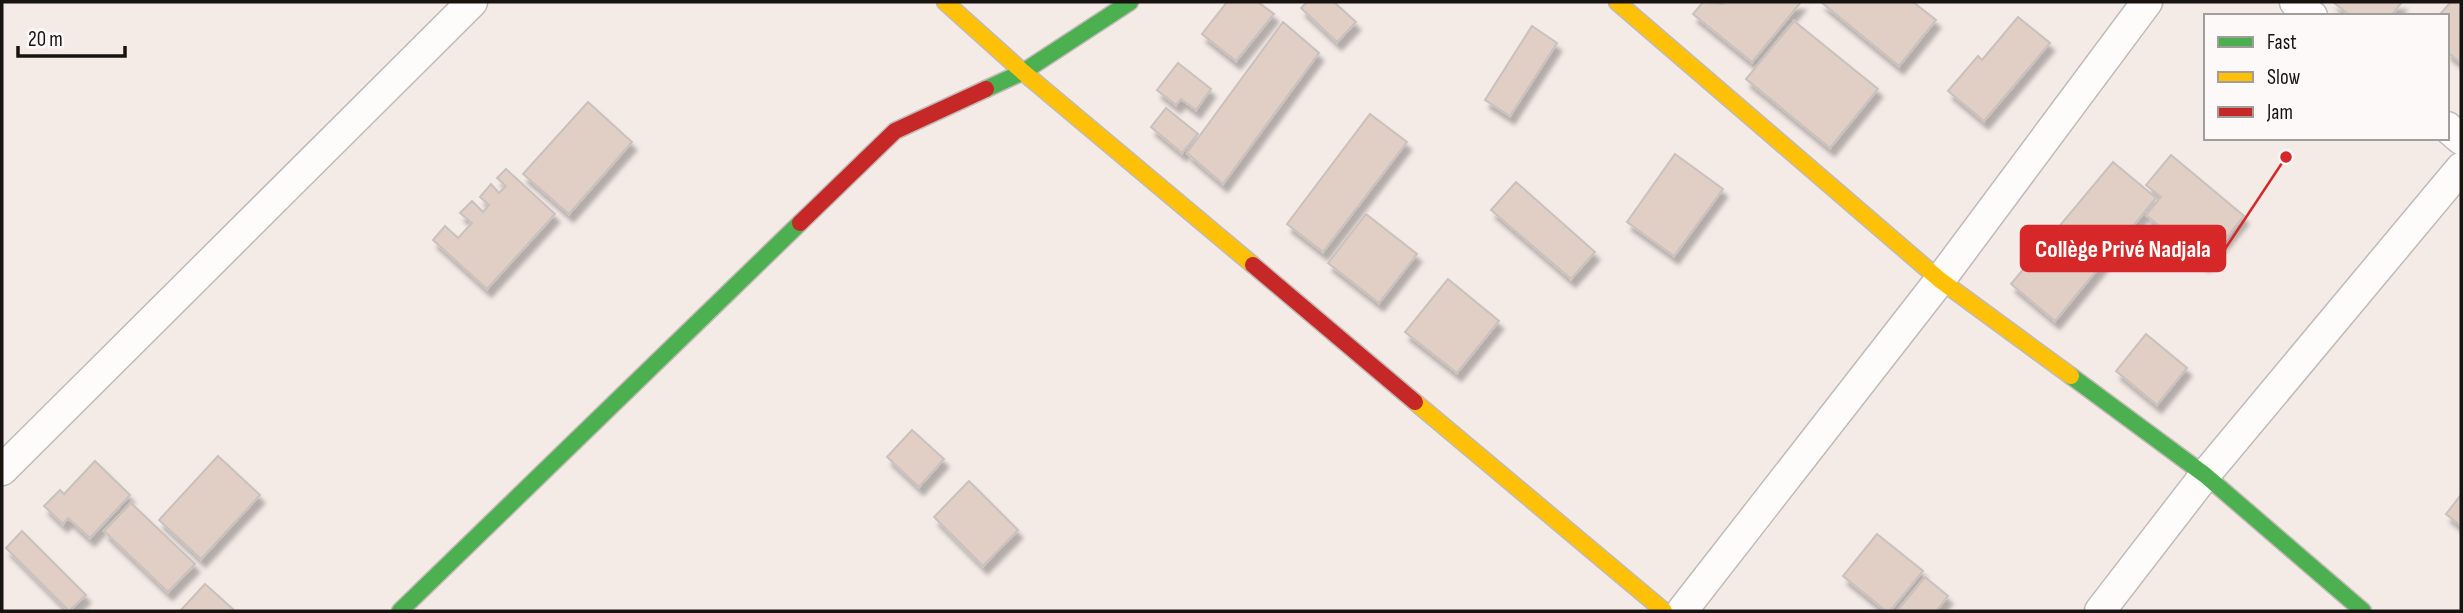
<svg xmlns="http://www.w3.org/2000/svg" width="2463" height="613" viewBox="0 0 2463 613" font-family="'Sofia Sans Condensed',sans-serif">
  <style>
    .building { fill: #e1cec5; stroke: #c9c1be; stroke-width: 2; filter: url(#shadow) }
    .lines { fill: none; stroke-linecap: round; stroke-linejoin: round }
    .street-casing { stroke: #c1bab6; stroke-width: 33 }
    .fast-casing { stroke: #c1bab6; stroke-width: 19 }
    .slow-casing { stroke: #c1bab6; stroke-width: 19 }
    .jam-casing { stroke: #c1bab6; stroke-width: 19 }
    .street { stroke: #fdfcfb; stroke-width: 30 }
    .fast { stroke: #4caf50; stroke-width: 16 }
    .slow { stroke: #ffc107; stroke-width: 16 }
    .jam { stroke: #c62828; stroke-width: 16 }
    .leader { fill: none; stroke: #d62828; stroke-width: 2.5 }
    .callout-dot { fill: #d62828; stroke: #fdf9f8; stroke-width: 2.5 }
    .callout { fill: #d62828; stroke: #d62828; stroke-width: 2.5 }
    .callout-label { font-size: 24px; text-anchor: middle; font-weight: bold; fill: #fff }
  </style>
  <defs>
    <filter id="shadow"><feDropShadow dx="4.5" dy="8" stdDeviation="2" flood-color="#0004"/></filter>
  </defs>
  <rect width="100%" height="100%" fill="#f4ebe7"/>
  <g class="building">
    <path d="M 1227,2 L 1258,2 L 1274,14 L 1236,61 L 1202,34 Z"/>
    <path d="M 1307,2 L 1334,2 L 1356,22 L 1337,42 L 1301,8 Z"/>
    <path d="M 1703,2 L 1722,4 L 1724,2 L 1801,2 L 1752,62 L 1693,14 Z"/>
    <path d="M 1821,2 L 1913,2 L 1936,20 L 1899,66 Z"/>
    <path d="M 2333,2 L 2402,2 L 2391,16 L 2351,16 Z"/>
    <path d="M 2451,2 L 2461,2 L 2460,62 L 2447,52 L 2447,16 L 2440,14 Z"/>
    <path d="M 2018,17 L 2050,43 L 1984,121 L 1948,91 L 1978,56 L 1982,60 Z"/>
    <path d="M 1794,21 L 1878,89 L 1830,148 L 1746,79 Z"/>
    <path d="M 1283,22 L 1319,53 L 1223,184 L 1187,153 Z"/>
    <path d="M 1532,26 L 1557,43 L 1510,116 L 1485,100 Z"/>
    <path d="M 1178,63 L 1211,89 L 1196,110 L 1181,99 L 1176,105 L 1157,90 Z"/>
    <path d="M 588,102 L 632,142 L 569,214 L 523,174 Z"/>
    <path d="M 1166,108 L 1198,134 L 1182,153 L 1151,127 Z"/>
    <path d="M 1370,114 L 1407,142 L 1323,252 L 1287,224 Z"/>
    <path d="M 1675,154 L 1723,189 L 1674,256 L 1627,222 Z"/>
    <path d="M 2171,155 L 2244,216 L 2205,264 L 2146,215 L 2161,197 L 2146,185 Z"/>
    <path d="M 2113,162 L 2156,198 L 2055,321 L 2011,284 Z"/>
    <path d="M 506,169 L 555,214 L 487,289 L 433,240 L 445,226 L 458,238 L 472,223 L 460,213 L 472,201 L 483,212 L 489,205 L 480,197 L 491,184 L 499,193 L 506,186 L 497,178 Z"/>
    <path d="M 1516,182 L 1595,252 L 1571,279 L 1491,210 Z"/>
    <path d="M 1366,214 L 1417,254 L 1379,303 L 1328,263 Z"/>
    <path d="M 1448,279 L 1499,321 L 1457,373 L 1405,332 Z"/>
    <path d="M 2146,334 L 2187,368 L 2157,405 L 2116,371 Z"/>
    <path d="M 912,430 L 944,459 L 919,487 L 887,457 Z"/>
    <path d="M 218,456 L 260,495 L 201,559 L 159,520 Z"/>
    <path d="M 95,461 L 130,495 L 90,538 L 68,518 L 63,524 L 44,506 L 60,490 L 64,494 Z"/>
    <path d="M 969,481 L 1018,530 L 983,566 L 934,517 Z"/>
    <path d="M 2461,495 L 2461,526 L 2446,514 Z"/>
    <path d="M 131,503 L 195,564 L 168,592 L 104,531 Z"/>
    <path d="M 22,531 L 86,595 L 69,611 L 6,548 Z"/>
    <path d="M 1877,534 L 1923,571 L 1890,611 L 1886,611 L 1843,576 Z"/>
    <path d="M 1925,577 L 1948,596 L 1936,611 L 1897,611 Z"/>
    <path d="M 205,584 L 235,611 L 180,611 Z"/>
  </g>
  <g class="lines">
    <g class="street-casing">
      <g id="street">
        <path d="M 2295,2 L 2312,16"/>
        <path d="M 2447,127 L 2461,139"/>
        <path d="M 2,470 L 472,2"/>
        <path d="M 1682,611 L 1940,280 L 2147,2"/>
        <path d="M 2100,611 L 2205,475 L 2461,168"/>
      </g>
    </g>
    <g class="fast-casing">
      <g id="fast">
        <path d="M 986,89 L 1023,72 L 1130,2"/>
        <path d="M 2071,376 L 2205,475 L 2363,611"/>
        <path d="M 400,611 L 800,223"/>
      </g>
    </g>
    <g class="slow-casing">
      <g id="slow">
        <path d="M 945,2 L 1023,72 L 1253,265"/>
        <path d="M 1617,2 L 1940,280 L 2071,376"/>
        <path d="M 1415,402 L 1664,611"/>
      </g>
    </g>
    <g class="jam-casing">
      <g id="jam">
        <path d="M 800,223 L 895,131 L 986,89"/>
        <path d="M 1253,265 L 1415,402"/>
      </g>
    </g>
    <use href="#street" class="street"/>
    <use href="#fast" class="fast"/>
    <use href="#slow" class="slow"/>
    <use href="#jam" class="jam"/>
  </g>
  <path class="leader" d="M2286 157L2225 249"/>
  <circle class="callout-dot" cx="2286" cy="157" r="7"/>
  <rect class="callout" x="2021" y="226" width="204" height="45" rx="7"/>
  <g class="callout-label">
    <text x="2123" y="257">Collège Privé Nadjala</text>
  </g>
  <rect width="2463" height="613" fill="none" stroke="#181310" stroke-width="7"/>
  <rect x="2204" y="14" width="245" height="126" fill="#fdf9f8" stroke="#a19d9b" stroke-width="2"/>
  <rect x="2218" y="37" width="35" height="10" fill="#4caf50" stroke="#a19d9b" stroke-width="2"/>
  <text x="2267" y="49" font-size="21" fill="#181310">Fast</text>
  <rect x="2218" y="72" width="35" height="10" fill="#ffc107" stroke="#a19d9b" stroke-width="2"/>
  <text x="2267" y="84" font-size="21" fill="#181310">Slow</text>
  <rect x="2218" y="107" width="35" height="10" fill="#c62828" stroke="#a19d9b" stroke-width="2"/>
  <text x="2267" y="119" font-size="21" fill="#181310">Jam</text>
  <path d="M18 46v10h107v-10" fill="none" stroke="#181310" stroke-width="3.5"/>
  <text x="28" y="46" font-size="21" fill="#181310" stroke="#fdf9f8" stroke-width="5" paint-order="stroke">20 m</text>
</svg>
